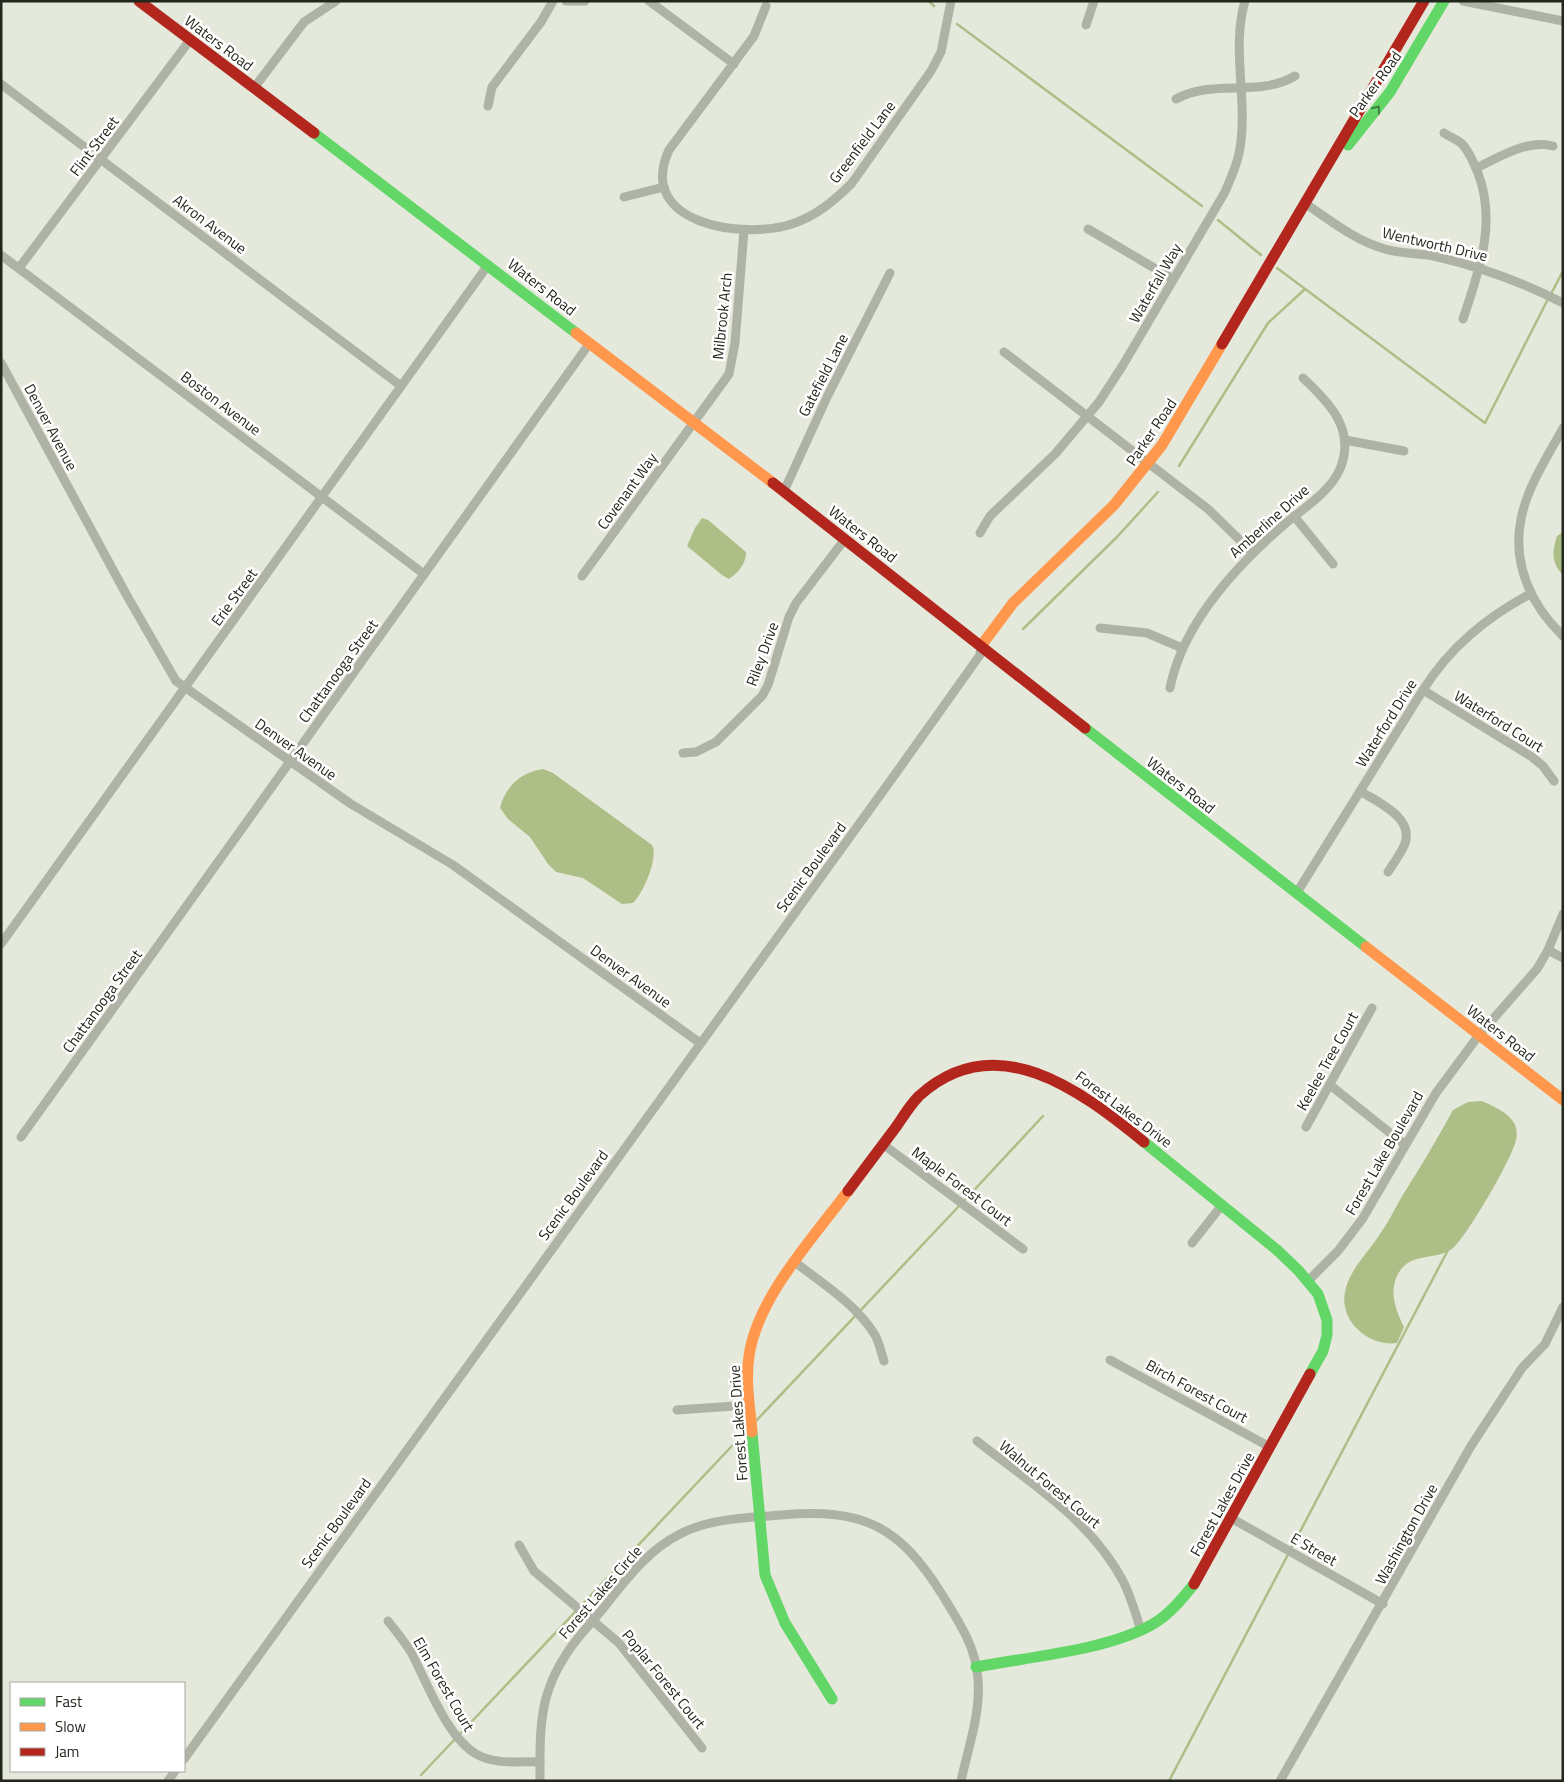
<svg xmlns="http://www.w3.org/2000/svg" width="1564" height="1782" viewBox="0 0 1564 1782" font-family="'Titillium Web',sans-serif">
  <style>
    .water { fill: #adbe86 }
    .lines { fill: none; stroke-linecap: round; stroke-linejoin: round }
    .stream { stroke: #adbe86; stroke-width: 2.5 }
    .street { stroke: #aeb3a6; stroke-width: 9 }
    .fast { stroke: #63d668; stroke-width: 11 }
    .slow { stroke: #ff974d; stroke-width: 11 }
    .jam { stroke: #b3261e; stroke-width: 11 }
    .oneway { stroke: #437e42 }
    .labels { text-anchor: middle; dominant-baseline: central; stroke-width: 5; stroke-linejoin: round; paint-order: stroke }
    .street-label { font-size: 15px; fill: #23261d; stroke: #fff }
  </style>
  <rect width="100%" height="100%" fill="#e4e9db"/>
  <g class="water">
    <path d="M 702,518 L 708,520 L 746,552 C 747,562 738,573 729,579 L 722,575 L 687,546 L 695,528 Z"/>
    <path d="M 1563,532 L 1563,575 C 1551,563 1552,551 1557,536 Z"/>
    <path d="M 543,769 L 553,773 L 652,845 C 659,857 643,894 633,903 L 622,904 L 583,878 L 556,872 L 548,864 L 530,837 L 508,819 L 500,808 C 505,787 521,772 543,769 Z"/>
    <path d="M 1482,1101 C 1493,1106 1510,1113 1515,1125 C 1517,1129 1517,1136 1516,1140 C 1512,1159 1467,1236 1453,1248 C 1436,1262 1409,1250 1397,1276 C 1389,1293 1396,1311 1404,1327 L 1397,1343 C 1370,1347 1339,1322 1345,1292 C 1349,1270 1368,1253 1380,1234 C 1388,1223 1394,1210 1401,1198 C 1419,1169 1437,1140 1453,1110 L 1468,1102 Z"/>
  </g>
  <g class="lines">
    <g class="stream">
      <path d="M 929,1 L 934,6"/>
      <path d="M 957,24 L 1202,206"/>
      <path d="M 1218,220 L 1261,255"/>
      <path d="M 1277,268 L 1485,423 L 1548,299"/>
      <path d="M 1551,294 L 1563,271"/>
      <path d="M 1179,466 L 1268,323 L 1304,290"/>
      <path d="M 1023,629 L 1117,537 L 1158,492"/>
      <path d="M 964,1201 L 1043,1116"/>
      <path d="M 756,1421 L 960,1205"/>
      <path d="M 459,1735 L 747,1430"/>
      <path d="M 421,1775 L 455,1739"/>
      <path d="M 1169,1781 L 1448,1250"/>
    </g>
    <g class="street">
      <path d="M 566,1 L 585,1"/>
      <path d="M 649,1 L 734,64"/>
      <path d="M 1463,1 L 1563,21"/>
      <path d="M 766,6 L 754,36 L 669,150 C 635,224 743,240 792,224 C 816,216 834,201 852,183 L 931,71 L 941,52 L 951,1"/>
      <path d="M 1086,25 L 1094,1"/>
      <path d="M 1,84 L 401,386"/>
      <path d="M 254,88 L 304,22 L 336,1"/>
      <path d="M 1176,99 C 1215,78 1257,98 1295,76"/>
      <path d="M 488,106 L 492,87 L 541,22 L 553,1"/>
      <path d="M 1444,133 C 1450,137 1456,139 1461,143 C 1469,150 1474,164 1478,173 C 1497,223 1479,271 1463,319"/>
      <path d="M 1476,168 C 1500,157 1527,139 1553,146"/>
      <path d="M 624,197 L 664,187"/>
      <path d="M 1306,204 C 1331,221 1356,241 1385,249 C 1401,254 1418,253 1434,256 C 1482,267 1520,281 1563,303"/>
      <path d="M 1088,229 L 1173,279"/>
      <path d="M 1,255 L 424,574"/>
      <path d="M 19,268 L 190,40"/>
      <path d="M 1004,352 L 1208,509 L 1252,552"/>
      <path d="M 1,363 L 126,594 L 176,681 L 351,804 L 453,865 L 700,1043"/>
      <path d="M 1563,428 C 1548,456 1527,487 1521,519 C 1512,564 1531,605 1563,636"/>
      <path d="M 1345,440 L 1404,451"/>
      <path d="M 784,491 L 827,397 L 890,273"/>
      <path d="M 1294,516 L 1333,564"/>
      <path d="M 980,533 L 990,516 L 1055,454 L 1099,402 L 1123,365 L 1225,192 C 1231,177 1238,164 1240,148 C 1248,100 1231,48 1245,1"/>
      <path d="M 582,576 L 729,374 L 735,343 L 744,230"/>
      <path d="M 1100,628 L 1147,633 L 1182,648"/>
      <path d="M 1170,688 C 1183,622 1237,565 1286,523 C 1304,508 1330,492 1340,469 C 1356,430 1330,403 1303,378"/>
      <path d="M 1423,690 L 1532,757 L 1543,766 L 1554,781"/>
      <path d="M 683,753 L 696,752 L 716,742 L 762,696 L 768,685 L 789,617 L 796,603 L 845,539"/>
      <path d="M 1360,791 C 1379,803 1418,819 1403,848 C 1399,856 1393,864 1388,872"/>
      <path d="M 1296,894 L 1423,690 C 1450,647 1486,618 1530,594"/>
      <path d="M 1,944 L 488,265"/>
      <path d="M 1548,950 L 1563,958"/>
      <path d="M 1330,1085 L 1404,1144"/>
      <path d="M 1306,1127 L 1372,1008"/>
      <path d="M 21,1137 L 589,344"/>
      <path d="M 884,1145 L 1023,1249"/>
      <path d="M 1192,1243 L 1222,1205"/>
      <path d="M 796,1263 C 822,1283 857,1305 875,1335 C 879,1342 881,1352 884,1361"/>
      <path d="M 1308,1281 L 1338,1251 L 1363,1218 L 1436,1093 L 1479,1035 L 1537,969 L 1548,950 L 1563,914"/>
      <path d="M 1110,1360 L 1270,1447"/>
      <path d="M 677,1410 L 749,1405"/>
      <path d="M 977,1441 C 1029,1482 1091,1520 1123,1581 C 1131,1597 1136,1614 1141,1631"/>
      <path d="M 1231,1518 L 1383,1604"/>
      <path d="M 519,1545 L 534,1571 L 619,1643 L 702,1748"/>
      <path d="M 388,1621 C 396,1631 404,1641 411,1652 C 427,1682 446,1736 476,1754 C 495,1765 519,1761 540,1762"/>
      <path d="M 184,1759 L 896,773 L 980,655 L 981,646"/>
      <path d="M 168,1781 L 175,1771"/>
      <path d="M 540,1781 C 540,1753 539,1725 546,1698 C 550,1684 556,1670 564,1658 C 572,1643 585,1630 596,1617 C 621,1587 644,1552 680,1534 C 711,1518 747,1518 781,1515 C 863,1508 899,1525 943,1596 C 959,1622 976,1647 978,1679 C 981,1713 968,1748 961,1781"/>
      <path d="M 1280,1781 L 1471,1446 L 1522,1368 L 1545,1344 L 1563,1307"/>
    </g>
    <g class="fast">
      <path d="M 314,133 L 576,333"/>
      <path d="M 1348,145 L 1390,92 L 1444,1"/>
      <path d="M 1085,728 L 1366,947"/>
      <path d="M 1144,1142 L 1277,1250 L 1299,1271 L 1318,1294 L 1327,1320 L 1327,1335 L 1323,1351 L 1310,1374"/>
      <path d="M 752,1432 L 765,1575 L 785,1623 L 832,1699"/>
      <path d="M 976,1667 C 1028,1657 1109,1650 1153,1624 C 1170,1614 1182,1599 1194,1584"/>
    </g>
    <g class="slow">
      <path d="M 576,333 L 773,483"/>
      <path d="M 981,646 L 1013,603 L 1114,505 L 1162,445 L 1222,344"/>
      <path d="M 1366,947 L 1563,1100"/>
      <path d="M 752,1432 C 750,1407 745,1382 749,1356 C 757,1298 813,1238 848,1191"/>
    </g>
    <g class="jam">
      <path d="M 139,1 L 314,133"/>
      <path d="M 1222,344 L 1424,1"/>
      <path d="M 773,483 L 1085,728"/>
      <path d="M 848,1191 C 864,1170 880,1148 896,1127 C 903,1117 910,1105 919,1096 C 996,1026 1080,1090 1144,1142"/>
      <path d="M 1194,1584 L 1310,1374"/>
    </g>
  </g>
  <defs><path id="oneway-chevron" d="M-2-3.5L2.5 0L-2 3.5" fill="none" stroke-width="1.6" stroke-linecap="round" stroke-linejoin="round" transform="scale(1.25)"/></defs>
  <use class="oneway" href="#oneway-chevron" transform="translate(1377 109) rotate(-52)"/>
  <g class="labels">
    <g class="street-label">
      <text transform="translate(219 43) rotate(37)">Waters Road</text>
      <text transform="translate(1375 84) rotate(-54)">Parker Road</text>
      <text transform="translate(862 142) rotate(-53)">Greenfield Lane</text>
      <text transform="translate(94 146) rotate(-53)">Flint Street</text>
      <text transform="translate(210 224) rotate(37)">Akron Avenue</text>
      <text transform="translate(1435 244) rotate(13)">Wentworth Drive</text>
      <text transform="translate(1155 283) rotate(-60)">Waterfall Way</text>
      <text transform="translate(542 287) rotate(38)">Waters Road</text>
      <text transform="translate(722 316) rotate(-84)">Milbrook Arch</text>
      <text transform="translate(823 375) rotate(-63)">Gatefield Lane</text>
      <text transform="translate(221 403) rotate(37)">Boston Avenue</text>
      <text transform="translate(51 427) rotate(62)">Denver Avenue</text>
      <text transform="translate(1151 432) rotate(-56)">Parker Road</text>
      <text transform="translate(627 491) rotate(-54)">Covenant Way</text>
      <text transform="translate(1269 521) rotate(-42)">Amberline Drive</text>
      <text transform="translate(863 534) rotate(38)">Waters Road</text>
      <text transform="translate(234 597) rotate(-54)">Erie Street</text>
      <text transform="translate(762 654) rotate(-70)">Riley Drive</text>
      <text transform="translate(338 671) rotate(-54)">Chattanooga Street</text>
      <text transform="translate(1499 721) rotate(32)">Waterford Court</text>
      <text transform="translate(1386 723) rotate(-58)">Waterford Drive</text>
      <text transform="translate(296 749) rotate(35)">Denver Avenue</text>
      <text transform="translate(1181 785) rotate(38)">Waters Road</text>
      <text transform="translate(811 867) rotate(-54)">Scenic Boulevard</text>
      <text transform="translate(631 976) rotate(36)">Denver Avenue</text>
      <text transform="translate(102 1001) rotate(-54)">Chattanooga Street</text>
      <text transform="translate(1501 1033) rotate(38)">Waters Road</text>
      <text transform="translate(1327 1061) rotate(-61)">Keelee Tree Court</text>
      <text transform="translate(1124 1109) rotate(37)">Forest Lakes Drive</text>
      <text transform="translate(1384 1153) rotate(-60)">Forest Lake Boulevard</text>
      <text transform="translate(962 1186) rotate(37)">Maple Forest Court</text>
      <text transform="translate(573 1195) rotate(-54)">Scenic Boulevard</text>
      <text transform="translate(1197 1391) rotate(29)">Birch Forest Court</text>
      <text transform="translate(738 1423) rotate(-94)">Forest Lakes Drive</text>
      <text transform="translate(1050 1484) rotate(40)">Walnut Forest Court</text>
      <text transform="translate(1222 1504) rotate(-61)">Forest Lakes Drive</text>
      <text transform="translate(336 1523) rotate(-54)">Scenic Boulevard</text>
      <text transform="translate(1406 1534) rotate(-61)">Washington Drive</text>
      <text transform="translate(1314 1549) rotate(30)">E Street</text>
      <text transform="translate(600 1592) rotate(-49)">Forest Lakes Circle</text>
      <text transform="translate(664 1679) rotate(51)">Poplar Forest Court</text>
      <text transform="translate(444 1684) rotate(60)">Elm Forest Court</text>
    </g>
  </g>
  <rect width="1564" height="1782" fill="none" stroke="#23261d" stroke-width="5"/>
  <rect x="10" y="1682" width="175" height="90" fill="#ffffff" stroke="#a7a8a5"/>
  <rect x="20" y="1698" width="25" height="8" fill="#63d668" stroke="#a7a8a5"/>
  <text x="55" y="1707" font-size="15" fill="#23261d">Fast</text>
  <rect x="20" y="1723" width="25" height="8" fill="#ff974d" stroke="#a7a8a5"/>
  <text x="55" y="1732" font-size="15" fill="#23261d">Slow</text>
  <rect x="20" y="1748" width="25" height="8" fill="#b3261e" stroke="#a7a8a5"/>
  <text x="55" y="1757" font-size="15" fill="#23261d">Jam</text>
</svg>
